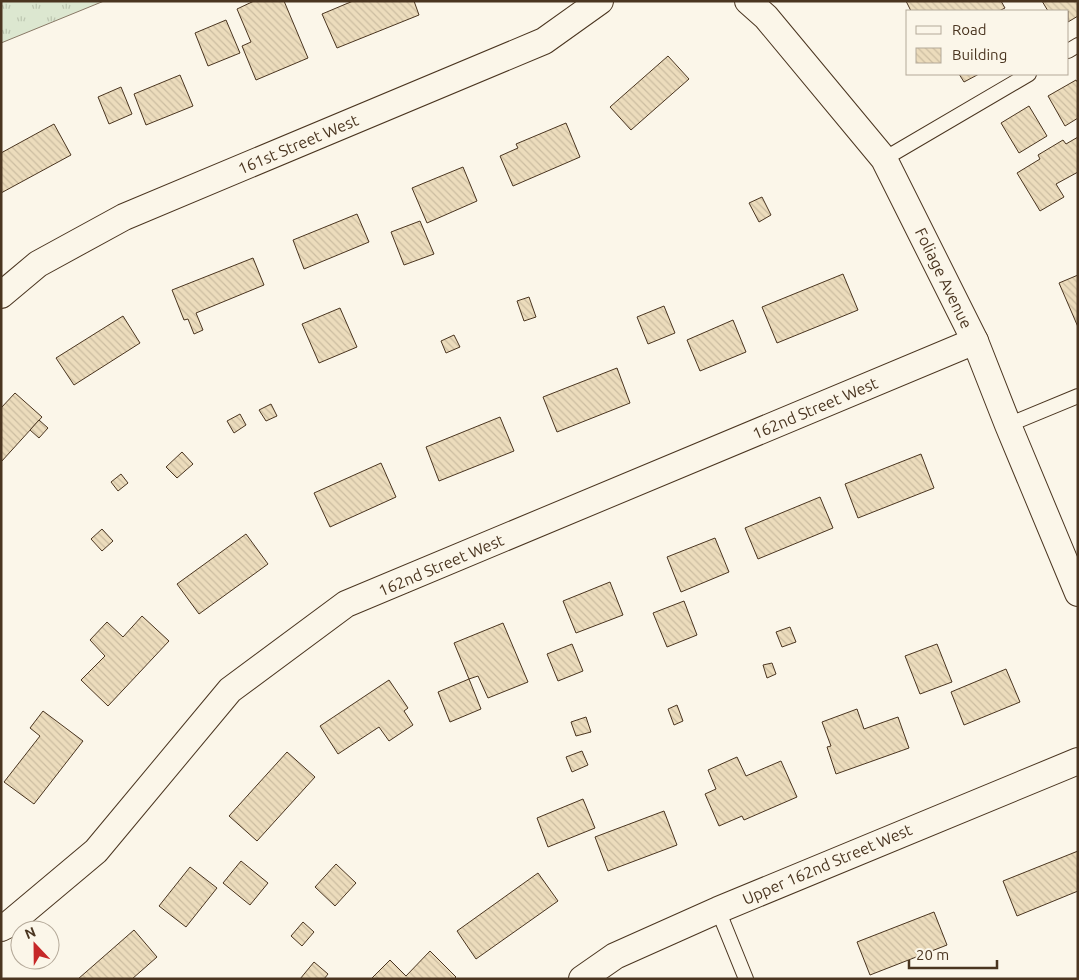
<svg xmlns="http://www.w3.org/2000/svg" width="1079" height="980" viewBox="0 0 1079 980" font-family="Ubuntu,sans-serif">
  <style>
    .grass { fill: url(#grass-tufts); stroke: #887966 }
    .building { fill: url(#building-back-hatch); stroke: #4a3520 }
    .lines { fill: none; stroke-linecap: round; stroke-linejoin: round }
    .lane-casing { stroke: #4a3520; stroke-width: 16 }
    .street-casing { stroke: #4a3520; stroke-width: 28 }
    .lane { stroke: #fbf6e9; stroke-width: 14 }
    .street { stroke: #fbf6e9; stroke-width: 26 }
    .labels { text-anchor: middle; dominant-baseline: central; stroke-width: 4; stroke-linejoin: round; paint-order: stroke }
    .street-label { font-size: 16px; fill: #4a3520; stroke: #fbf6e9 }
  </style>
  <defs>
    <pattern id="grass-tufts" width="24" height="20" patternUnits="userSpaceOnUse" patternTransform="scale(1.25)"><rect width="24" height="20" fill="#dce7d0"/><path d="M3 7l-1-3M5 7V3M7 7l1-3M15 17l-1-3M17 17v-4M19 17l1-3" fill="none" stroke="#bec7b2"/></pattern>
    <pattern id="building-back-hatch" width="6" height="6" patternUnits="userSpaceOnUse" patternTransform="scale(1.25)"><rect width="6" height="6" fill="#ecdcbc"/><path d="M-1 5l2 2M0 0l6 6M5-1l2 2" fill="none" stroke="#ccbda1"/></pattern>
  </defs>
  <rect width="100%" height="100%" fill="#fbf6e9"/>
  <path class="grass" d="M 1,1 L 104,1 L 1,43 Z"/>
  <g class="building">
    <path d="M 254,1 L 284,1 L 308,58 L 256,80 L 242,46 L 251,42 L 237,9 Z"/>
    <path d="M 353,1 L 414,1 L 419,15 L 337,48 L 322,14 Z"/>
    <path d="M 906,1 L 1001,1 L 1005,8 L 999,11 L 911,11 Z"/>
    <path d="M 1042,1 L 1078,1 L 1078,16 L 1068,22 L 1068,11 L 1048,11 Z"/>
    <path d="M 226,20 L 240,53 L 208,66 L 195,33 Z"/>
    <path d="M 668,56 L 689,79 L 631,130 L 610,107 Z"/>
    <path d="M 959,74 L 979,74 L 964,82 Z"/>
    <path d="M 180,75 L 193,106 L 146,125 L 134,94 Z"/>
    <path d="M 1076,80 L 1078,83 L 1078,118 L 1065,126 L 1048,96 Z"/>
    <path d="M 121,87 L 132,114 L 109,124 L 98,97 Z"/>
    <path d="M 1029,106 L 1047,136 L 1019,153 L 1001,123 Z"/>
    <path d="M 566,123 L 580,157 L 513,186 L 500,156 L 518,148 L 516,144 Z"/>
    <path d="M 54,124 L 71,155 L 1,193 L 1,153 Z"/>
    <path d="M 1078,137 L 1078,172 L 1056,184 L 1064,197 L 1040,211 L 1017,173 L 1040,159 L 1038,155 L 1063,140 L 1066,144 Z"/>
    <path d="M 463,167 L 477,201 L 427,223 L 412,188 Z"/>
    <path d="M 762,197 L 771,215 L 759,222 L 749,203 Z"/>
    <path d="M 357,214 L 369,242 L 304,269 L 293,240 Z"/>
    <path d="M 420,221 L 434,254 L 404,265 L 391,232 Z"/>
    <path d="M 253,258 L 264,285 L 196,313 L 203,330 L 194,334 L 188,319 L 184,320 L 172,290 Z"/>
    <path d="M 843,274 L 858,310 L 777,343 L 762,307 Z"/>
    <path d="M 1078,275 L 1078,327 L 1059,283 Z"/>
    <path d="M 529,297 L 536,317 L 524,321 L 517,301 Z"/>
    <path d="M 664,306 L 675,333 L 648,344 L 637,317 Z"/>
    <path d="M 340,308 L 357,347 L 319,363 L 302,324 Z"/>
    <path d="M 123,316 L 140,343 L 74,385 L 56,358 Z"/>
    <path d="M 733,320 L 746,352 L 700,371 L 687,340 Z"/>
    <path d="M 454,335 L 460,347 L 446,353 L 441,341 Z"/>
    <path d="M 617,368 L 630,403 L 557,432 L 543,397 Z"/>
    <path d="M 15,393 L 42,417 L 1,462 L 1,408 Z"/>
    <path d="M 271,404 L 277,416 L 266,421 L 259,410 Z"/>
    <path d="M 240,414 L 246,425 L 234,433 L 227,421 Z"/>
    <path d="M 500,417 L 514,451 L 439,481 L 426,447 Z"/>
    <path d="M 39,420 L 48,428 L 39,438 L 30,430 Z"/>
    <path d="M 182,452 L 193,464 L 177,478 L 166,467 Z"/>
    <path d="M 921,454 L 934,488 L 858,518 L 845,484 Z"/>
    <path d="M 381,463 L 396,497 L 330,527 L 314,493 Z"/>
    <path d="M 121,474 L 128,483 L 118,491 L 111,482 Z"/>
    <path d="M 820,497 L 833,528 L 758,559 L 745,528 Z"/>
    <path d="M 102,529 L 113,541 L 102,551 L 91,539 Z"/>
    <path d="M 246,534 L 268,564 L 199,614 L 177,584 Z"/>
    <path d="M 715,538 L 729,572 L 681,592 L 667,557 Z"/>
    <path d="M 610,582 L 623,615 L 576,633 L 563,601 Z"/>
    <path d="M 684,601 L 697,635 L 667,647 L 653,613 Z"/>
    <path d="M 142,616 L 169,641 L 108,706 L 81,680 L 105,656 L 90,640 L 107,622 L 123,637 Z"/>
    <path d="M 503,623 L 528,682 L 488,698 L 478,676 L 469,679 L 454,643 Z"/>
    <path d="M 790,627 L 796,642 L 782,647 L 776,632 Z"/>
    <path d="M 572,644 L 583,671 L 558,681 L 547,654 Z"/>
    <path d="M 937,644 L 952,682 L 920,694 L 905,656 Z"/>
    <path d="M 772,663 L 776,674 L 767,678 L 763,665 Z"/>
    <path d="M 1006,669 L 1020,702 L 964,725 L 951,692 Z"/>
    <path d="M 469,679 L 481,709 L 450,722 L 438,692 Z"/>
    <path d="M 389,680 L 408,708 L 404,711 L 413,725 L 389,741 L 379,727 L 338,754 L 320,726 Z"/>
    <path d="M 677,705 L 683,721 L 674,725 L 668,709 Z"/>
    <path d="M 857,709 L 864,729 L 898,717 L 909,748 L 836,774 L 827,747 L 831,746 L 822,722 Z"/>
    <path d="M 43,711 L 83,741 L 34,804 L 4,782 L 40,736 L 30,728 Z"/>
    <path d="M 586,717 L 591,732 L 576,736 L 571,722 Z"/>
    <path d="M 582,751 L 588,765 L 572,772 L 566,757 Z"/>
    <path d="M 287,752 L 315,777 L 257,841 L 229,816 Z"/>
    <path d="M 737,757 L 746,776 L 781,761 L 797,797 L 744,820 L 742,816 L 719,826 L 705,794 L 716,789 L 708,770 Z"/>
    <path d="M 583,799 L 595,828 L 548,847 L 537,818 Z"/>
    <path d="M 664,811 L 677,845 L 608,871 L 595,837 Z"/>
    <path d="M 1078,851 L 1078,891 L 1017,916 L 1003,881 Z"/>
    <path d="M 241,861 L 268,883 L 250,905 L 223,883 Z"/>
    <path d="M 336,864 L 356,883 L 335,906 L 315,887 Z"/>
    <path d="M 190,867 L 217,888 L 186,927 L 159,906 Z"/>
    <path d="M 538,873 L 558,901 L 476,959 L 457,931 Z"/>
    <path d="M 934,912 L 947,945 L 870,975 L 857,942 Z"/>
    <path d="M 303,922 L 314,932 L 302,946 L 291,936 Z"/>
    <path d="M 134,930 L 157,957 L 132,979 L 78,979 Z"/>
    <path d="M 430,951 L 456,977 L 454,979 L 371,979 L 390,960 L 406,976 Z"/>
    <path d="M 314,962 L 328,974 L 324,979 L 300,979 Z"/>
  </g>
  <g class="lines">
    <g class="lane-casing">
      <g id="lane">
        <path d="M 1068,51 L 1078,45"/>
        <path d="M 884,159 L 1029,74"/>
        <path d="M 1008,425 L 1078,396"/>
        <path d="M 718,910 L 746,979"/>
      </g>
    </g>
    <g class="street-casing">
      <g id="street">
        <path d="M 748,1 L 766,17 L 884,159 L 975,341 L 1008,425 L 1078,593"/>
        <path d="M 1,295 L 38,264 L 124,217 L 544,41 L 600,1"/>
        <path d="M 1,928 L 9,924 L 96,851 L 230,690 L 346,604 L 975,341"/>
        <path d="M 582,979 L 615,956 L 718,910 L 1078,761"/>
      </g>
    </g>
    <use href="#lane" class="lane"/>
    <use href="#street" class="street"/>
  </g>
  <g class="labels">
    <g class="street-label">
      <text transform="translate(298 144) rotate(-23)">161st Street West</text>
      <text transform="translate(944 278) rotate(64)">Foliage Avenue</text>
      <text transform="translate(815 408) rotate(-23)">162nd Street West</text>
      <text transform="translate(441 565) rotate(-23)">162nd Street West</text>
      <text transform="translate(827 864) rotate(-23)">Upper 162nd Street West</text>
    </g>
  </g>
  <rect width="1079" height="980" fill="none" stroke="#4a3520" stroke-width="5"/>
  <rect x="906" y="10" width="162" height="65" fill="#fbf6e9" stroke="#b4a999"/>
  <rect x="916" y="26" width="25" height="8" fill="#fbf6e9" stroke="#b4a999"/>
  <text x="952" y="35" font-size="15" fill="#4a3520">Road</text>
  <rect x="916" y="48" width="25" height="15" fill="url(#building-back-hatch)" stroke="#b4a999"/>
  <text x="952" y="60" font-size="15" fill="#4a3520">Building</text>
  <g transform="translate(35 945) rotate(338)"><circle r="24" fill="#fbf6e9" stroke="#b4a999"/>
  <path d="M0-4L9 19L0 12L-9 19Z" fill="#c62828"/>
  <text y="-8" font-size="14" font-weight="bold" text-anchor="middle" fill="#4a3520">N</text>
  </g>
  <path d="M909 960v8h88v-8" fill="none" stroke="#4a3520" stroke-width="2.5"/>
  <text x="916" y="960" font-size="15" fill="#4a3520" stroke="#fbf6e9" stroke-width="4" paint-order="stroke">20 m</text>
</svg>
